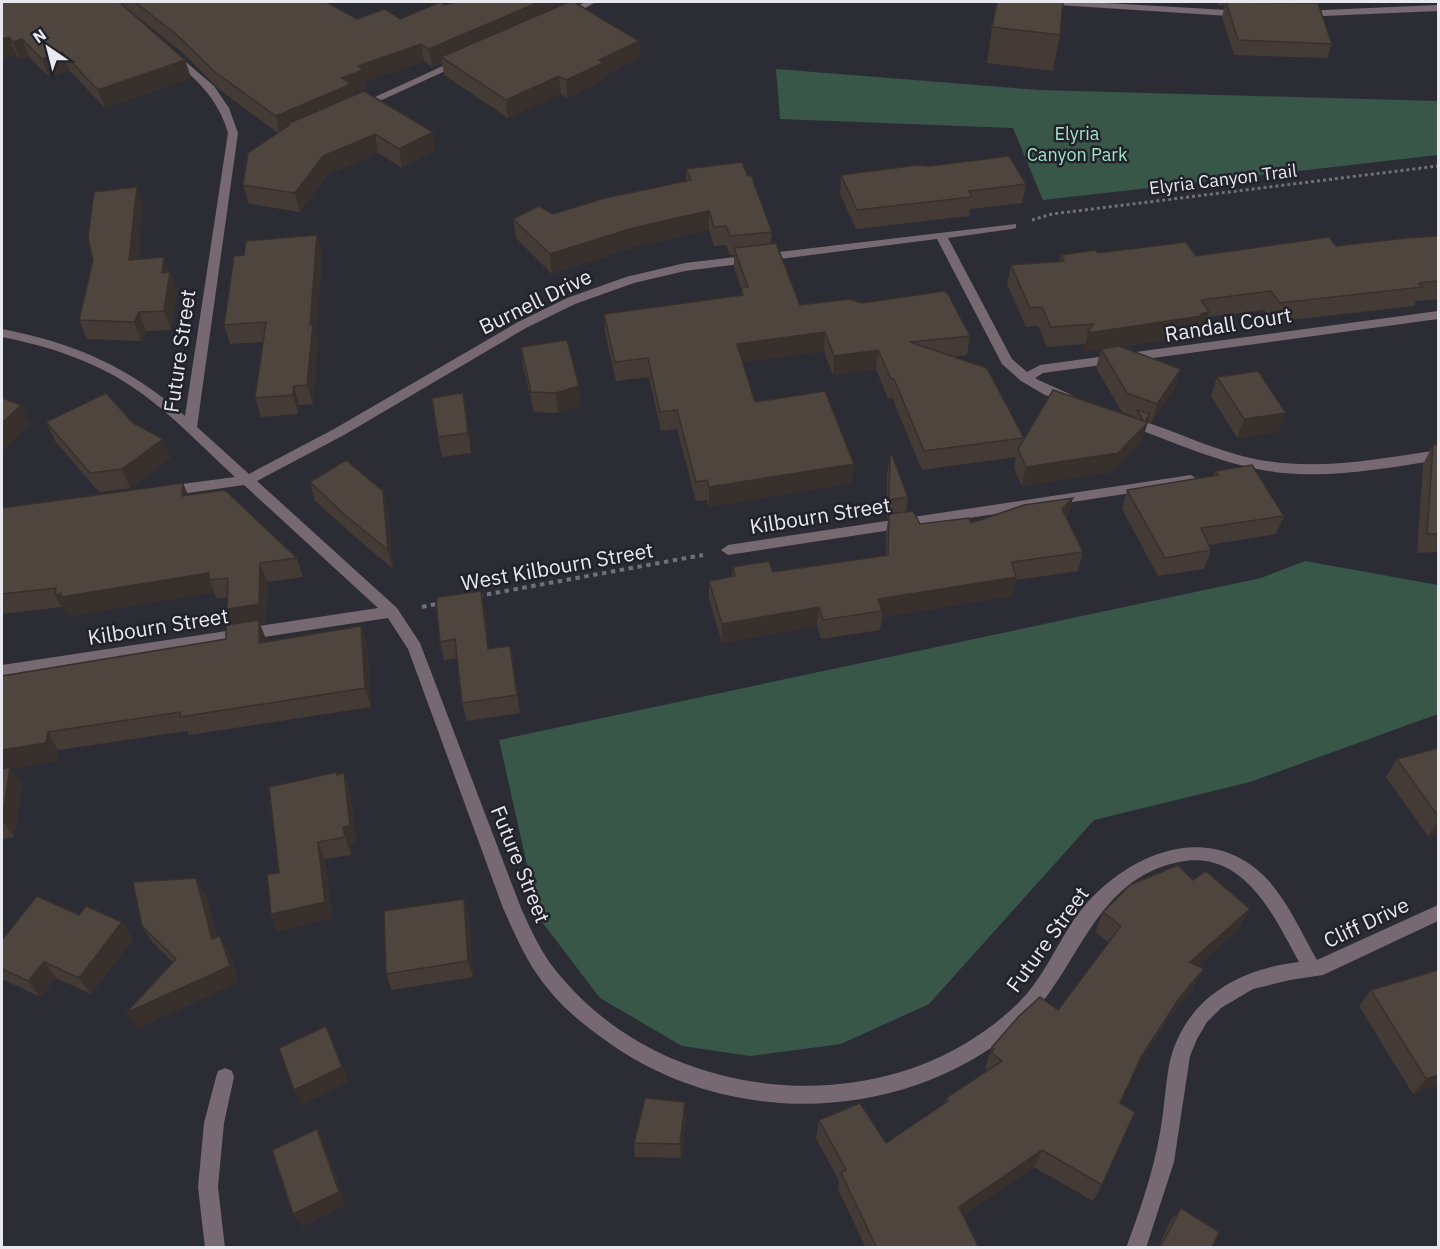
<svg xmlns="http://www.w3.org/2000/svg" width="1440" height="1249" viewBox="0 0 1440 1249" font-family="'IBM Plex Sans',sans-serif">
  <style>
    .green { fill: #385749 }
    .lines { fill: none; stroke-linecap: round; stroke-linejoin: round }
    .path-far1 { stroke: #707078; stroke-width: 3; stroke-dasharray: 3 3; stroke-linecap: butt }
    .path { stroke: #707078; stroke-width: 4; stroke-dasharray: 4.5 4.5; stroke-linecap: butt }
    .minor { fill: #776971; fill-rule: evenodd }
    .wall { fill: #443b36 }
    .shaded-wall { fill: #37302c }
    .building { fill: #4f453f; stroke: #37302c; stroke-width: 1.5 }
    .labels { text-anchor: middle; dominant-baseline: central; stroke-width: 5; stroke-linejoin: round; paint-order: stroke }
    .far-park-label { font-size: 18px; fill: #a1e4c5; stroke: #22222b }
    .far-street-label { font-size: 18px; fill: #e9e8ef; stroke: #22222b }
    .street-label { font-size: 21px; fill: #e9e8ef; stroke: #22222b }
  </style>
  <rect width="100%" height="100%" fill="#2c2c35"/>
  <g class="green">
    <path d="M 776,69 L 1039,90 L 1438,101 L 1438,155 L 1043,200 L 1013,128 L 780,119 Z"/>
    <path d="M 1305,561 L 1438,585 L 1438,714 L 1250,782 L 1094,820 L 929,1004 L 841,1044 L 750,1056 L 682,1046 L 600,998 L 539,918 L 499,740 L 1261,578 Z"/>
  </g>
  <g class="lines">
    <path class="path-far1" d="M 1032,220 L 1052,214 L 1438,166"/>
    <g class="path">
      <path d="M 478,596 L 703,555"/>
      <path d="M 422,607 L 441,603"/>
    </g>
    <g class="minor">
      <path d="M 585,2 L 596,2 L 567,18 L 559,16 Z"/>
      <path d="M 1053,2 L 1089,2 L 1244,11 L 1249,14 L 1244,17 L 1058,5 Z"/>
      <path d="M 1438,5 L 1438,11 L 1301,17 L 1296,14 L 1301,11 Z"/>
      <path d="M 173,51 L 214,86 L 229,108 L 238,133 L 197,427 L 249,474 L 334,429 L 518,322 L 567,298 L 626,277 L 685,263 L 1016,224 L 1016,228 L 1012,229 L 948,238 L 1012,359 L 1027,372 L 1040,365 L 1438,311 L 1438,319 L 1043,373 L 1035,378 C 1045,384 1071,393 1077,399 L 1070,403 L 1045,395 L 1021,381 L 1002,364 L 937,239 L 685,271 L 634,283 L 575,304 L 526,328 L 344,435 L 257,481 L 397,608 L 420,643 L 521,908 C 532,933 544,958 562,978 C 662,1097 857,1121 983,1032 C 1003,1018 1021,1003 1035,983 C 1052,960 1063,933 1081,910 C 1125,855 1208,818 1266,878 C 1288,901 1301,932 1317,960 L 1438,905 L 1438,921 L 1323,975 L 1290,980 L 1253,989 L 1221,1008 L 1207,1022 L 1197,1039 L 1190,1056 L 1174,1162 L 1146,1248 L 1126,1248 C 1140,1210 1153,1173 1160,1133 C 1164,1111 1165,1088 1169,1065 C 1183,1001 1236,969 1299,962 C 1274,916 1244,849 1179,862 C 1090,880 1078,977 1019,1027 C 903,1125 727,1129 605,1040 C 584,1025 564,1009 548,989 C 528,965 516,937 503,908 L 408,649 L 388,618 L 2,677 L 2,665 L 378,608 L 244,485 L 167,496 L 162,494 L 160,491 L 167,486 L 235,477 C 201,446 169,411 131,386 C 92,360 47,346 2,337 L 2,329 C 74,343 130,367 185,416 L 228,133 C 218,98 196,79 169,56 L 169,52 Z"/>
      <path d="M 456,60 L 465,62 L 362,109 L 353,107 Z"/>
      <path d="M 1129,417 C 1167,427 1203,446 1242,456 C 1307,473 1373,460 1438,450 L 1438,460 C 1388,468 1334,478 1283,473 C 1227,467 1176,443 1124,424 L 1122,421 Z"/>
      <path d="M 1191,475 L 1198,480 L 1196,483 L 728,555 L 721,550 L 728,545 Z"/>
      <path d="M 225,1068 L 232,1071 L 234,1077 L 224,1123 L 218,1187 L 225,1248 L 205,1248 L 198,1187 L 204,1123 L 216,1077 L 218,1071 Z"/>
    </g>
  </g>
  <g class="wall">
    <path d="M 2,2 L 185,60 L 191,78 L 105,108 L 69,70 L 49,77 L 29,57 L 20,59 L 16,55 L 2,59 Z"/>
    <path d="M 119,2 L 326,2 L 357,19 L 400,19 L 445,5 L 560,5 L 639,41 L 640,58 L 603,76 L 604,80 L 567,98 L 561,94 L 508,118 L 444,75 L 442,63 L 432,67 L 424,61 L 365,82 L 367,88 L 353,93 L 353,95 L 436,150 L 402,168 L 378,153 L 327,175 L 300,212 L 249,204 L 243,185 L 278,133 L 220,90 L 183,53 Z"/>
    <path d="M 1217,2 L 1310,2 L 1310,3 L 1332,44 L 1327,58 L 1234,55 L 1222,17 L 1225,5 L 1218,5 Z"/>
    <path d="M 992,27 L 1060,35 L 1053,71 L 987,63 Z"/>
    <path d="M 686,169 L 772,232 L 771,243 L 800,305 L 970,336 L 967,355 L 953,357 L 1024,438 L 1135,417 L 1122,412 L 1096,368 L 1101,349 L 1083,352 L 1085,344 L 1047,347 L 1038,326 L 1026,327 L 1007,284 L 1011,265 L 1059,261 L 1061,255 L 1098,253 L 1196,256 L 1336,246 L 1438,236 L 1438,299 L 1416,301 L 1414,306 L 1273,322 L 1264,310 L 1207,317 L 1203,331 L 1197,332 L 1196,335 L 1119,347 L 1175,388 L 1151,423 L 1148,422 L 1142,441 L 1112,472 L 1022,486 L 1014,468 L 1016,457 L 922,470 L 892,398 L 888,399 L 876,369 L 833,375 L 824,351 L 743,362 L 755,402 L 854,464 L 852,483 L 709,507 L 707,500 L 696,501 L 677,429 L 661,431 L 649,377 L 616,381 L 605,333 L 604,314 L 741,295 L 741,288 L 734,267 L 734,255 L 730,255 L 726,245 L 714,246 L 709,230 L 634,247 L 552,274 L 516,238 L 513,219 L 553,214 L 686,181 Z"/>
    <path d="M 841,175 L 1026,184 L 1022,203 L 970,209 L 969,216 L 856,229 L 840,194 Z"/>
    <path d="M 143,206 L 138,259 L 170,272 L 177,291 L 171,330 L 146,331 L 141,341 L 87,339 L 79,320 Z"/>
    <path d="M 322,254 L 316,335 L 318,343 L 313,404 L 299,405 L 298,414 L 261,417 L 255,398 L 263,342 L 230,344 L 224,325 Z"/>
    <path d="M 521,347 L 581,405 L 558,413 L 534,412 L 523,366 Z"/>
    <path d="M 1217,377 L 1286,413 L 1278,432 L 1237,438 L 1211,396 Z"/>
    <path d="M 463,393 L 467,412 L 471,453 L 442,457 L 438,437 Z"/>
    <path d="M 46,422 L 133,423 L 171,458 L 130,488 L 99,492 L 55,441 Z"/>
    <path d="M 1438,444 L 1438,552 L 1417,553 L 1423,464 L 1433,445 Z"/>
    <path d="M 890,455 L 908,497 L 906,512 L 920,524 L 971,523 L 1068,517 L 1067,518 L 1083,552 L 1078,571 L 1016,580 L 1012,596 L 882,617 L 880,630 L 821,639 L 817,626 L 722,643 L 709,599 L 709,581 L 732,576 L 733,567 L 773,572 L 886,555 L 886,533 L 888,519 L 887,519 L 887,475 Z"/>
    <path d="M 1215,471 L 1284,516 L 1276,534 L 1209,545 L 1211,550 L 1204,569 L 1158,576 L 1122,509 L 1127,490 L 1213,476 Z"/>
    <path d="M 310,482 L 388,510 L 393,569 L 352,534 L 315,501 Z"/>
    <path d="M 2,508 L 297,558 L 303,577 L 267,582 L 266,623 L 260,624 L 266,641 L 361,626 L 367,645 L 371,707 L 189,735 L 187,731 L 58,750 L 57,761 L 11,769 L 22,785 L 14,837 L 2,839 L 2,676 L 226,639 L 233,624 L 227,609 L 227,597 L 217,599 L 214,592 L 71,616 L 69,612 L 65,613 L 62,607 L 2,614 Z"/>
    <path d="M 485,610 L 489,649 L 514,664 L 520,713 L 467,721 L 462,703 L 458,658 L 444,660 L 440,642 Z"/>
    <path d="M 1438,748 L 1438,833 L 1428,836 L 1386,777 L 1397,759 Z"/>
    <path d="M 338,775 L 350,791 L 356,843 L 350,845 L 351,855 L 325,859 L 332,918 L 278,931 L 271,914 L 279,873 Z"/>
    <path d="M 206,895 L 217,938 L 229,952 L 238,982 L 137,1029 L 173,962 L 152,942 L 142,926 Z"/>
    <path d="M 464,899 L 469,915 L 473,977 L 392,990 L 386,974 Z"/>
    <path d="M 1103,912 L 1239,929 L 1197,966 L 1193,988 L 1170,1016 L 1136,1068 L 1120,1103 L 1102,1185 L 1093,1201 L 1034,1167 L 963,1215 L 979,1248 L 866,1248 L 838,1189 L 839,1181 L 816,1138 L 819,1120 L 886,1143 L 944,1104 L 946,1098 L 987,1071 L 985,1070 L 986,1065 L 992,1047 L 1058,1010 L 1109,943 L 1095,932 Z"/>
    <path d="M 79,915 L 122,922 L 133,939 L 91,994 L 56,978 L 40,997 L 2,979 L 2,940 Z"/>
    <path d="M 1438,970 L 1438,1085 L 1413,1094 L 1359,1006 L 1371,990 Z"/>
    <path d="M 686,1117 L 681,1158 L 635,1157 L 634,1143 Z"/>
    <path d="M 1181,1208 L 1212,1248 L 1158,1248 L 1171,1220 Z"/>
  </g>
  <g class="shaded-wall">
    <path d="M 539,2 L 560,2 L 560,10 L 441,57 L 442,63 L 432,67 L 429,49 Z"/>
    <path d="M 9,37 L 16,55 L 2,59 L 2,39 Z"/>
    <path d="M 22,39 L 29,57 L 20,59 L 13,42 Z"/>
    <path d="M 639,41 L 640,58 L 603,76 L 604,80 L 567,98 L 566,80 L 599,60 Z"/>
    <path d="M 421,44 L 424,61 L 365,82 L 367,88 L 353,93 L 355,101 L 289,125 L 287,124 L 289,131 L 280,134 L 276,116 L 342,78 L 358,66 Z"/>
    <path d="M 62,52 L 69,70 L 49,77 L 42,59 Z"/>
    <path d="M 185,60 L 191,78 L 105,108 L 98,90 Z"/>
    <path d="M 559,76 L 561,94 L 508,118 L 506,100 Z"/>
    <path d="M 433,132 L 436,150 L 402,168 L 399,149 Z"/>
    <path d="M 375,134 L 378,153 L 327,175 L 300,212 L 295,193 L 323,156 Z"/>
    <path d="M 137,187 L 143,206 L 136,279 L 129,260 Z"/>
    <path d="M 709,211 L 709,230 L 634,247 L 552,274 L 550,254 L 633,228 Z"/>
    <path d="M 317,235 L 322,254 L 316,335 L 318,343 L 313,404 L 307,385 Z"/>
    <path d="M 164,257 L 177,291 L 171,330 L 164,311 L 162,273 Z"/>
    <path d="M 139,312 L 146,331 L 141,341 L 134,322 Z"/>
    <path d="M 1209,312 L 1203,331 L 1197,332 L 1196,335 L 1083,352 L 1088,333 Z"/>
    <path d="M 825,332 L 824,351 L 736,363 L 737,344 Z"/>
    <path d="M 878,350 L 876,369 L 833,375 L 834,356 Z"/>
    <path d="M 1181,369 L 1175,388 L 1151,423 L 1157,404 Z"/>
    <path d="M 294,386 L 299,405 L 298,414 L 293,395 Z"/>
    <path d="M 579,386 L 581,405 L 558,413 L 556,393 Z"/>
    <path d="M 463,393 L 467,412 L 471,453 L 468,433 Z"/>
    <path d="M 21,405 L 31,424 L 2,451 L 2,423 Z"/>
    <path d="M 1286,413 L 1278,432 L 1237,438 L 1244,419 Z"/>
    <path d="M 1150,414 L 1142,441 L 1112,472 L 1022,486 L 1026,467 L 1145,421 Z"/>
    <path d="M 163,439 L 171,458 L 130,488 L 122,469 Z"/>
    <path d="M 854,464 L 852,483 L 709,507 L 709,487 Z"/>
    <path d="M 183,483 L 191,502 L 182,496 Z"/>
    <path d="M 383,491 L 388,510 L 393,569 L 388,550 Z"/>
    <path d="M 1073,498 L 1068,517 L 1057,528 L 1062,509 Z"/>
    <path d="M 260,563 L 267,582 L 266,623 L 260,624 L 266,639 L 266,661 L 234,628 L 227,609 Z"/>
    <path d="M 209,573 L 209,580 L 214,592 L 71,616 L 69,612 L 65,613 L 55,595 Z"/>
    <path d="M 1016,577 L 1012,596 L 882,617 L 882,611 L 878,599 Z"/>
    <path d="M 481,591 L 485,610 L 491,668 L 488,649 Z"/>
    <path d="M 819,607 L 817,626 L 722,643 L 722,624 Z"/>
    <path d="M 361,626 L 367,645 L 371,707 L 365,688 Z"/>
    <path d="M 510,646 L 514,664 L 520,713 L 517,695 Z"/>
    <path d="M 48,732 L 58,750 L 57,761 L 11,769 L 22,785 L 14,837 L 2,820 L 2,750 Z"/>
    <path d="M 344,773 L 350,791 L 356,843 L 350,845 L 351,855 L 345,837 L 343,827 Z"/>
    <path d="M 1438,821 L 1438,833 L 1428,836 Z"/>
    <path d="M 318,842 L 325,859 L 332,918 L 278,931 L 271,914 Z"/>
    <path d="M 196,878 L 206,895 L 221,956 L 212,939 Z"/>
    <path d="M 464,899 L 469,915 L 473,977 L 468,961 Z"/>
    <path d="M 1250,909 L 1239,929 L 1179,981 L 1190,962 Z"/>
    <path d="M 122,922 L 133,939 L 91,994 L 79,978 Z"/>
    <path d="M 220,936 L 229,952 L 238,982 L 137,1029 L 126,1013 Z"/>
    <path d="M 44,962 L 56,978 L 40,997 L 28,981 Z"/>
    <path d="M 1204,969 L 1193,988 L 1170,1016 L 1132,1075 L 1141,1057 L 1180,997 Z"/>
    <path d="M 326,1026 L 333,1042 L 349,1082 L 302,1105 L 294,1090 Z"/>
    <path d="M 1438,1075 L 1438,1085 L 1413,1094 L 1426,1079 Z"/>
    <path d="M 685,1102 L 686,1117 L 681,1158 L 680,1144 Z"/>
    <path d="M 317,1129 L 324,1143 L 346,1205 L 302,1227 L 293,1214 Z"/>
    <path d="M 1042,1150 L 1034,1167 L 953,1222 L 959,1207 Z"/>
  </g>
  <g class="building">
    <path d="M 2,2 L 119,2 L 185,60 L 98,90 L 62,52 L 42,59 L 22,39 L 13,42 L 9,37 L 2,39 Z"/>
    <path d="M 135,2 L 326,2 L 357,19 L 385,9 L 400,19 L 440,2 L 445,5 L 455,2 L 539,2 L 429,49 L 421,44 L 358,66 L 363,70 L 342,78 L 351,84 L 276,116 L 215,72 L 177,35 Z"/>
    <path d="M 569,2 L 574,2 L 639,41 L 599,60 L 603,63 L 566,80 L 559,76 L 506,100 L 441,57 Z"/>
    <path d="M 997,2 L 1063,2 L 1060,35 L 992,27 Z"/>
    <path d="M 1226,2 L 1318,3 L 1332,44 L 1238,40 Z"/>
    <path d="M 364,91 L 433,132 L 399,149 L 375,134 L 323,156 L 295,193 L 243,185 L 248,153 L 289,125 L 287,124 Z"/>
    <path d="M 1009,156 L 1026,184 L 969,191 L 972,197 L 857,210 L 841,175 L 918,165 L 930,166 Z"/>
    <path d="M 742,162 L 748,176 L 751,175 L 772,232 L 730,236 L 726,226 L 714,227 L 709,211 L 633,228 L 550,254 L 513,219 L 539,206 L 553,214 L 605,198 L 691,180 L 686,169 Z"/>
    <path d="M 137,187 L 129,260 L 164,257 L 162,273 L 170,272 L 164,311 L 139,312 L 134,322 L 79,320 L 93,260 L 88,238 L 94,192 Z"/>
    <path d="M 317,235 L 310,325 L 313,324 L 307,385 L 294,386 L 293,395 L 255,398 L 266,322 L 224,325 L 234,256 L 244,255 L 246,241 Z"/>
    <path d="M 1438,236 L 1438,281 L 1419,283 L 1423,287 L 1280,303 L 1271,291 L 1201,300 L 1209,312 L 1201,314 L 1202,316 L 1088,333 L 1093,324 L 1051,327 L 1042,307 L 1030,308 L 1011,265 L 1064,261 L 1061,255 L 1095,250 L 1098,253 L 1186,242 L 1196,256 L 1329,237 L 1336,246 L 1406,238 Z"/>
    <path d="M 776,243 L 800,305 L 850,299 L 862,303 L 944,291 L 948,294 L 970,336 L 910,342 L 987,368 L 1024,438 L 924,451 L 894,379 L 891,379 L 878,350 L 834,356 L 825,332 L 737,344 L 755,402 L 825,391 L 854,464 L 709,487 L 707,480 L 696,482 L 677,410 L 660,412 L 648,358 L 615,362 L 604,314 L 743,295 L 741,288 L 748,287 L 734,248 Z"/>
    <path d="M 567,340 L 579,386 L 556,393 L 531,392 L 521,347 Z"/>
    <path d="M 1119,346 L 1181,369 L 1157,404 L 1127,393 L 1101,349 Z"/>
    <path d="M 1258,371 L 1286,413 L 1244,419 L 1217,377 Z"/>
    <path d="M 1053,390 L 1144,421 L 1137,410 L 1150,414 L 1145,421 L 1148,422 L 1118,453 L 1026,467 L 1018,449 Z"/>
    <path d="M 106,393 L 133,423 L 163,439 L 122,469 L 90,473 L 46,422 Z"/>
    <path d="M 463,393 L 468,433 L 438,437 L 432,398 Z"/>
    <path d="M 2,398 L 21,405 L 2,423 Z"/>
    <path d="M 1438,444 L 1438,534 L 1427,534 L 1433,445 Z"/>
    <path d="M 890,455 L 892,455 L 908,497 L 889,500 Z"/>
    <path d="M 346,460 L 383,491 L 388,550 L 346,516 L 310,482 Z"/>
    <path d="M 1252,465 L 1284,516 L 1201,528 L 1211,550 L 1165,558 L 1127,490 L 1218,475 L 1215,471 Z"/>
    <path d="M 183,483 L 182,496 L 225,490 L 297,558 L 260,563 L 259,604 L 227,609 L 228,578 L 209,580 L 209,573 L 61,597 L 61,593 L 55,595 L 56,588 L 2,594 L 2,508 Z"/>
    <path d="M 1073,498 L 1062,509 L 1083,552 L 1012,562 L 1016,577 L 878,599 L 882,611 L 823,620 L 819,607 L 722,624 L 709,581 L 735,576 L 733,567 L 769,561 L 773,572 L 888,555 L 889,514 L 913,511 L 920,524 L 969,518 L 971,523 L 1024,505 Z"/>
    <path d="M 481,591 L 488,649 L 510,646 L 517,695 L 462,703 L 455,639 L 440,642 L 436,602 L 438,597 Z"/>
    <path d="M 259,620 L 259,643 L 361,626 L 365,688 L 180,717 L 180,712 L 48,732 L 46,743 L 2,750 L 2,676 L 226,639 L 226,625 Z"/>
    <path d="M 1438,748 L 1438,816 L 1397,759 Z"/>
    <path d="M 10,767 L 2,820 L 2,769 Z"/>
    <path d="M 337,772 L 337,775 L 344,773 L 350,826 L 343,827 L 345,837 L 318,842 L 325,902 L 271,914 L 267,874 L 279,873 L 269,787 Z"/>
    <path d="M 1178,865 L 1193,880 L 1206,871 L 1250,909 L 1190,962 L 1204,969 L 1180,997 L 1141,1057 L 1120,1103 L 1135,1112 L 1102,1185 L 1042,1150 L 959,1207 L 979,1248 L 877,1248 L 841,1173 L 846,1170 L 819,1120 L 860,1103 L 886,1143 L 948,1101 L 946,1098 L 1002,1061 L 991,1052 L 994,1049 L 992,1047 L 1019,1016 L 1040,997 L 1058,1010 L 1121,926 L 1103,912 L 1130,885 Z"/>
    <path d="M 196,878 L 212,939 L 220,936 L 230,966 L 126,1013 L 176,959 L 142,926 L 133,882 Z"/>
    <path d="M 37,896 L 79,915 L 86,906 L 122,922 L 79,978 L 44,962 L 28,981 L 2,969 L 2,940 Z"/>
    <path d="M 464,899 L 468,961 L 386,974 L 384,911 Z"/>
    <path d="M 1438,970 L 1438,1075 L 1426,1079 L 1371,990 Z"/>
    <path d="M 326,1026 L 342,1067 L 294,1090 L 279,1048 Z"/>
    <path d="M 645,1098 L 685,1102 L 680,1144 L 634,1143 Z"/>
    <path d="M 317,1129 L 339,1192 L 293,1214 L 272,1150 Z"/>
    <path d="M 1181,1208 L 1219,1232 L 1212,1248 L 1160,1248 Z"/>
  </g>
  <g class="labels">
    <g class="far-park-label">
      <text x="1077" y="133">Elyria<tspan x="1077" dy="21">Canyon Park</tspan></text>
    </g>
    <g class="far-street-label">
      <text transform="translate(1223 179) rotate(-7)">Elyria Canyon Trail</text>
    </g>
    <g class="street-label">
      <text transform="translate(535 301) rotate(-26)">Burnell Drive</text>
      <text transform="translate(1228 324) rotate(-9)">Randall Court</text>
      <text transform="translate(179 351) rotate(-82)">Future Street</text>
      <text transform="translate(820 515) rotate(-9)">Kilbourn Street</text>
      <text transform="translate(557 566) rotate(-10)">West Kilbourn Street</text>
      <text transform="translate(158 626) rotate(-9)">Kilbourn Street</text>
      <text transform="translate(521 864) rotate(68)">Future Street</text>
      <text transform="translate(1366 922) rotate(-25)">Cliff Drive</text>
      <text transform="translate(1047 939) rotate(-54)">Future Street</text>
    </g>
  </g>
  <rect width="1440" height="1249" fill="none" stroke="#e9e8ef" stroke-width="6"/>
  <g transform="translate(48 48) rotate(325)" stroke="#22222b" stroke-width="4.5" paint-order="stroke">
  <path d="M0-4.5L10 22L0 15L-10 22Z" fill="#e9e8ef"/>
  <text y="-9" font-size="16" font-weight="bold" text-anchor="middle" fill="#e9e8ef">N</text>
  </g>
</svg>
